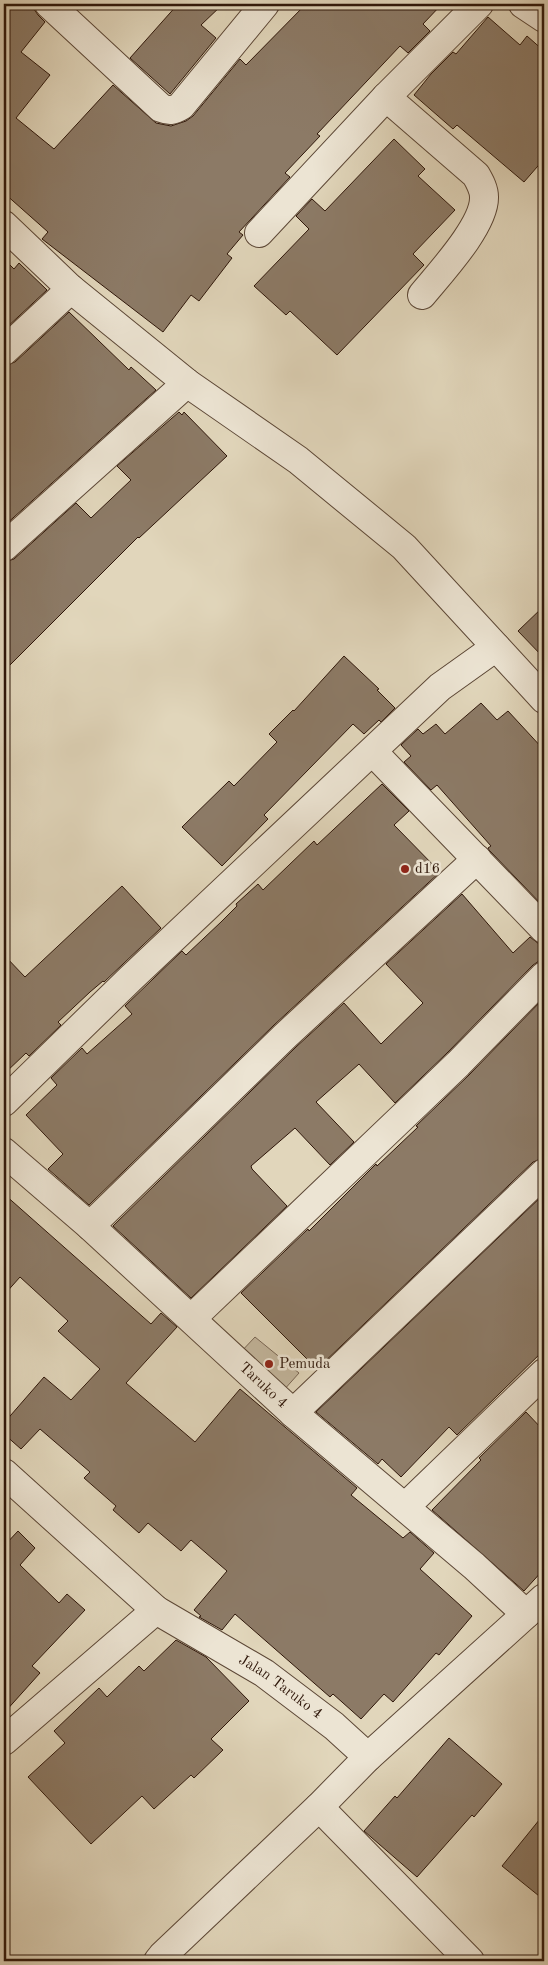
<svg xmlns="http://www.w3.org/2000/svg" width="548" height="1965" viewBox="0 0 548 1965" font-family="'Old Standard TT',serif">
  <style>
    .green { fill: #c3b69d; stroke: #796654 }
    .building { fill: #8c7a66; stroke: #2f170a }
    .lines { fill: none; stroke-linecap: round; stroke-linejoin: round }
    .minor-casing { stroke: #5c4736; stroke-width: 30 }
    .minor { stroke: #ece4d3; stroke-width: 28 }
    .poi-dot { fill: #8f2418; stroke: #ece4d3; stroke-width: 2 }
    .labels { text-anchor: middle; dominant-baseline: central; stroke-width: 5; stroke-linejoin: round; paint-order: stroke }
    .poi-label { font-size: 15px; fill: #2f170a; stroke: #ece4d3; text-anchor: start }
    .street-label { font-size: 15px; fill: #2f170a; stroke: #ece4d3 }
  </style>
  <rect width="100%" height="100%" fill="#e1d6bb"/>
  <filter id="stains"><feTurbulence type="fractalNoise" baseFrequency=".004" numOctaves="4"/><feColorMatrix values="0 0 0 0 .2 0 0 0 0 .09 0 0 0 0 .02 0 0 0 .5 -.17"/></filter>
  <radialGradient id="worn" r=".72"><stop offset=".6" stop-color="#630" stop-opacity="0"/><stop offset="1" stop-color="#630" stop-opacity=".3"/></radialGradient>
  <path class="green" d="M 255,1337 L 299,1373 L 283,1391 L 238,1355 Z"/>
  <g class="building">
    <path d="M 4,4 L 34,4 L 34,9 L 38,15 L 45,22 L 21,52 L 50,75 L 16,118 L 54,149 L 113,85 L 156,123 L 171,126 L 186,121 L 193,116 L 240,59 L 246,65 L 306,4 L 442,4 L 423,24 L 430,31 L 408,53 L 400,46 L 317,134 L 320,136 L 285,173 L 290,177 L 239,232 L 243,235 L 227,254 L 232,258 L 199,301 L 191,295 L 163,332 L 42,239 L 48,232 L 4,193 Z"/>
    <path d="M 178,4 L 223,4 L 201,25 L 216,38 L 170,94 L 130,58 Z"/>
    <path d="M 488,17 L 520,45 L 527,36 L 544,51 L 544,159 L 524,182 L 457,125 L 453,129 L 414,95 L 431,74 L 453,52 L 456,54 Z"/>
    <path d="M 394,139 L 425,169 L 418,176 L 455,210 L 413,254 L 424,265 L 337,355 L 290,311 L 286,315 L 254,286 L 309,229 L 296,216 L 312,199 L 325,211 Z"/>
    <path d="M 4,259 L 14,269 L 19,263 L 47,290 L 4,330 Z"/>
    <path d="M 69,312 L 129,370 L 131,367 L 156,390 L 4,526 L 4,366 L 15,362 Z"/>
    <path d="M 179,412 L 182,415 L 184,412 L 227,456 L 139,538 L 138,537 L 4,671 L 4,562 L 14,559 L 76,503 L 91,518 L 131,480 L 117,466 Z"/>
    <path d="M 544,606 L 544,658 L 518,631 Z"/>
    <path d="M 344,656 L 379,689 L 377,690 L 395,708 L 381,722 L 379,720 L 364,734 L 353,724 L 264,815 L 268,819 L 222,866 L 182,827 L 229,781 L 234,786 L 277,742 L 269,734 L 293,710 L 294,711 Z"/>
    <path d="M 481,703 L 497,720 L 508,711 L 544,750 L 544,907 L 489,850 L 488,848 L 491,846 L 437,785 L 431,790 L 404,762 L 411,756 L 401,745 L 418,729 L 423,734 L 436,724 L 445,734 Z"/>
    <path d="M 382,784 L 409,811 L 394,825 L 440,872 L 274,1025 L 89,1205 L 48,1169 L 63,1154 L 26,1115 L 57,1085 L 51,1078 L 82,1048 L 87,1054 L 132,1014 L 125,1006 L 182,951 L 186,955 L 221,922 L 237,906 L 236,904 L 258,884 L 263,890 L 314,841 L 317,845 Z"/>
    <path d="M 122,886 L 161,928 L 104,982 L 103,981 L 90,992 L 58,1022 L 61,1025 L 29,1056 L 26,1053 L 4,1074 L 4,955 L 25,977 Z"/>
    <path d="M 462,894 L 513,953 L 530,937 L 539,944 L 544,944 L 544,961 L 539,961 L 533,965 L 447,1053 L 395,1103 L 359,1064 L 316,1102 L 354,1142 L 330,1165 L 295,1128 L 251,1166 L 252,1169 L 287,1206 L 191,1298 L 113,1226 L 296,1047 L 344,1003 L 381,1044 L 423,1003 L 386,964 Z"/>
    <path d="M 544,998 L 544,1158 L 533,1162 L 317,1369 L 241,1293 L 308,1229 L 309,1231 L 376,1164 L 377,1166 L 418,1127 L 416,1126 L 469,1075 Z"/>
    <path d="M 4,1194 L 151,1324 L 161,1313 L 177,1327 L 126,1383 L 195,1442 L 240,1389 L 357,1488 L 351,1495 L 403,1538 L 410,1532 L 434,1553 L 420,1569 L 472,1616 L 439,1655 L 436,1653 L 393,1702 L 384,1694 L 361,1719 L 333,1694 L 330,1697 L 235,1614 L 222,1630 L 199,1617 L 201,1616 L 194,1610 L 227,1571 L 191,1540 L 181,1551 L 148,1523 L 139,1533 L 113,1510 L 116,1506 L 84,1478 L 90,1472 L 40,1429 L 21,1449 L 4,1434 L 4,1423 L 44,1377 L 71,1400 L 100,1369 L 58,1331 L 68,1321 L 20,1277 L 4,1295 Z"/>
    <path d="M 544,1194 L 544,1350 L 457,1435 L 449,1427 L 401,1477 L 382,1459 L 378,1464 L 316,1412 Z"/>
    <path d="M 526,1412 L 544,1431 L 544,1569 L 524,1591 L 432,1510 L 481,1460 L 479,1458 Z"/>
    <path d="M 18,1531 L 35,1548 L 20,1565 L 59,1603 L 67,1594 L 85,1610 L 32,1666 L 40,1673 L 4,1713 L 4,1546 Z"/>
    <path d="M 176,1640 L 206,1657 L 249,1701 L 211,1739 L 223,1750 L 194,1778 L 191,1775 L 154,1809 L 142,1796 L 91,1844 L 28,1777 L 65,1743 L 54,1731 L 99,1688 L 107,1697 L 139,1666 L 144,1671 Z"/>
    <path d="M 449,1738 L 502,1784 L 474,1817 L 472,1815 L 417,1877 L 364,1831 L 395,1796 L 397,1798 Z"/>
    <path d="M 544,1814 L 544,1900 L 502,1866 Z"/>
  </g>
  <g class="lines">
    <g class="minor-casing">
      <g id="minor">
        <path d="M 49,4 L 161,108 C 169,111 173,111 181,106 L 265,4"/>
        <path d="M 523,4 L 544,18"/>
        <path d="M 386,97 L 476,175 C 480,182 484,189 484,197 C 485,225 440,273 422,295"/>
        <path d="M 4,225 L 71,289 L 187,383 L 298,460 L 404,547 L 544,699"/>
        <path d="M 259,233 L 386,97 L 479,4"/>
        <path d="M 4,351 L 71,289"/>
        <path d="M 4,547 L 187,383"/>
        <path d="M 373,752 L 544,929"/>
        <path d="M 4,1102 L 130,979 L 440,687 L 496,647"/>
        <path id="s1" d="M 4,1152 L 90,1226 L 293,1413 L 474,1566 L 526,1614"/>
        <path d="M 90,1226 L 285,1036 L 477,859"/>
        <path d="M 192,1318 L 458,1064 L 544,976"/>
        <path d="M 293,1413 L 544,1173"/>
        <path id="s2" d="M 4,1473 L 156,1610 L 264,1673 L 334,1726 L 368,1757 L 544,1598"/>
        <path d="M 405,1507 L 544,1373"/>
        <path d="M 4,1741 L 156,1610"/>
        <path d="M 319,1807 L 470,1961"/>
        <path d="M 158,1961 L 162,1956 L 319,1807 L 368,1757"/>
      </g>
    </g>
    <use href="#minor" class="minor"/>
  </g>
  <g class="poi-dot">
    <circle cx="405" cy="869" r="5"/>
    <circle cx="269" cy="1364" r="5"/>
  </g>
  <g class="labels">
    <g class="poi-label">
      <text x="415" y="869">d16</text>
      <text x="279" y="1364">Pemuda</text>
    </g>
    <g class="street-label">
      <text stroke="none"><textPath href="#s1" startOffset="349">Taruko 4</textPath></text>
      <text stroke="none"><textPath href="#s2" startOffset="351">Jalan Taruko 4</textPath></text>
    </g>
  </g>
  <rect width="548" height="1965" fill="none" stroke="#e1d6bb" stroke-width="20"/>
  <rect x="5" y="5" width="538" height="1955" fill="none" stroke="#2f170a" stroke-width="2.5"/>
  <rect x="10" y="10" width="528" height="1945" fill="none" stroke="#2f170a"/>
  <rect width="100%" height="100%" filter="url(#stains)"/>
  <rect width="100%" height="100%" fill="url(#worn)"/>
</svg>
